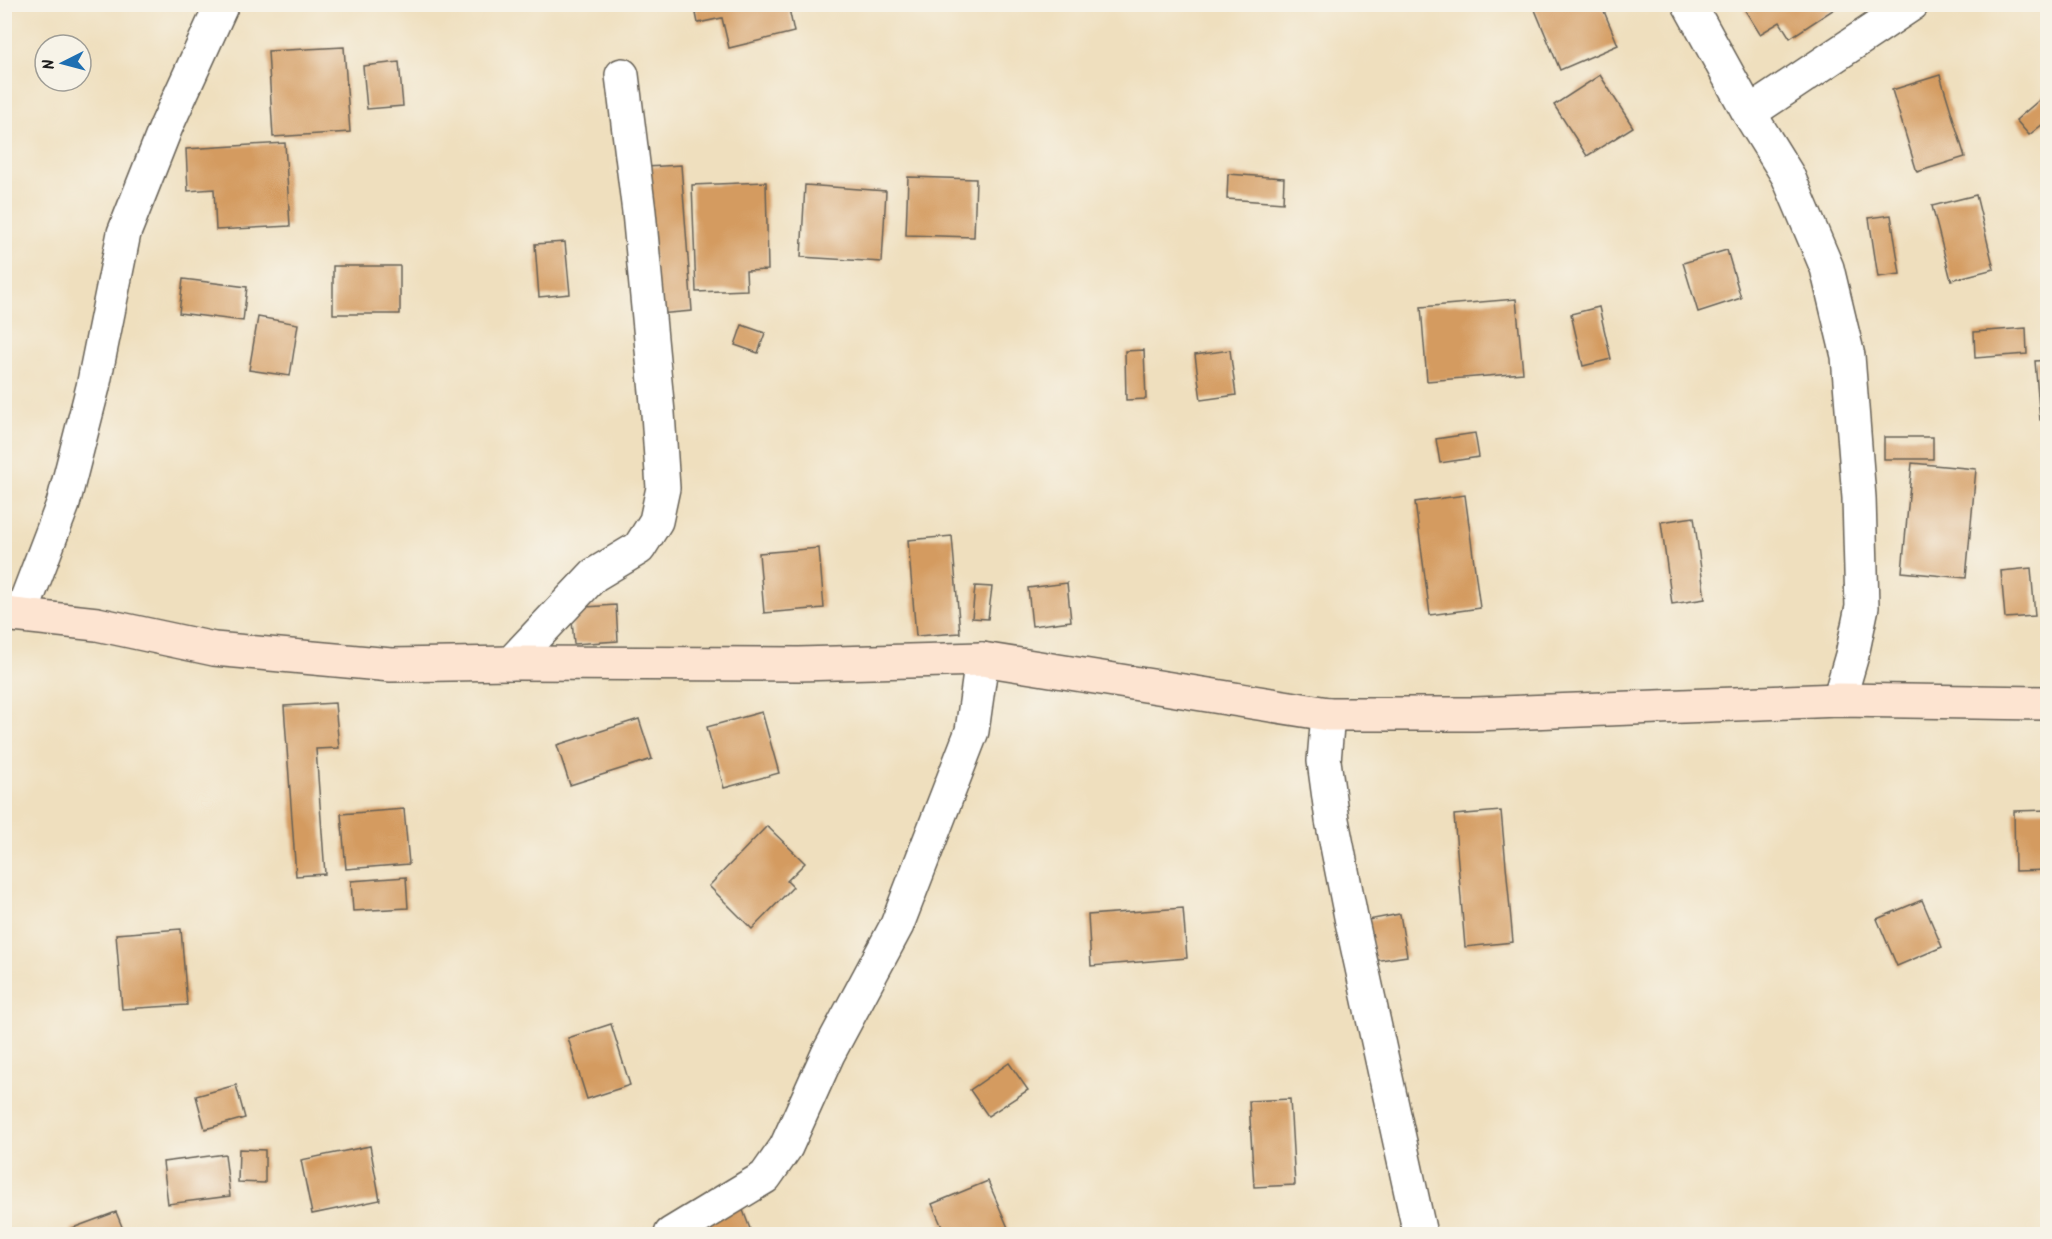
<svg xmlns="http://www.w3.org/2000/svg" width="2052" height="1239" viewBox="0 0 2052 1239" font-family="Kalam,sans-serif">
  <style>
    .building { fill: #d49b61 }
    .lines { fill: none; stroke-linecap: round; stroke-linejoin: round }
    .street-casing { stroke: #666055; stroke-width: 36 }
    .secondary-casing { stroke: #666055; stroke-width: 36 }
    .street { stroke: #fff; stroke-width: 33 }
    .secondary { stroke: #fde4d1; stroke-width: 33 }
  </style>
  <rect width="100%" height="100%" fill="#f7f3e8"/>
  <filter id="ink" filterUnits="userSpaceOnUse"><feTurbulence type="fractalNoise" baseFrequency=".0167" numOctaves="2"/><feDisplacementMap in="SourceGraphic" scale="12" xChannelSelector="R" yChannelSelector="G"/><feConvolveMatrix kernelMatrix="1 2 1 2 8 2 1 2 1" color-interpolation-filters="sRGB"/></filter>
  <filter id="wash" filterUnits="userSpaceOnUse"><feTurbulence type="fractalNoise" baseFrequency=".008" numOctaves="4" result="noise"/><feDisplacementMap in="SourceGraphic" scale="24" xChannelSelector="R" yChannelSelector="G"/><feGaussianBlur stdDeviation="1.35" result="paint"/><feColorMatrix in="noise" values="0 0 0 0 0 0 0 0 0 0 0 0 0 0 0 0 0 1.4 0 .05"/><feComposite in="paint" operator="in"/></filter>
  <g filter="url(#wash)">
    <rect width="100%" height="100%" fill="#efdfbe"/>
    <g id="blocks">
      <g class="building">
        <path d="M 694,4 L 788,4 L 794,32 L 729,48 L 722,18 L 698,23 Z"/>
        <path d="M 1535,4 L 1601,4 L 1618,45 L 1560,70 L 1533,5 Z"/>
        <path d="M 1741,4 L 1842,4 L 1790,38 L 1780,22 L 1760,34 Z"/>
        <path d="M 344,47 L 350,132 L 273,137 L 268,51 Z"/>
        <path d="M 399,62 L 403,106 L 367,109 L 363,66 Z"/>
        <path d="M 1600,75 L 1633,127 L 1587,156 L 1554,105 Z"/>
        <path d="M 1940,75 L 1965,157 L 1917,172 L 1892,90 Z"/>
        <path d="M 2044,96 L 2048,100 L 2048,120 L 2029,135 L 2016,120 Z"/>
        <path d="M 285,143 L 290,226 L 216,230 L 214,189 L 188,191 L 186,149 Z"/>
        <path d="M 681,165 L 692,311 L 658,314 L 646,167 Z"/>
        <path d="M 1228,174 L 1284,178 L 1283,203 L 1227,199 Z"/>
        <path d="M 908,177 L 976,179 L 974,237 L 906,235 Z"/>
        <path d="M 766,182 L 768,270 L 746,271 L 747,290 L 696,292 L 692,185 Z"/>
        <path d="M 805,185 L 886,191 L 882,262 L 801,257 Z"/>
        <path d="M 1976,195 L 1994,269 L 1951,280 L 1932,206 Z"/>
        <path d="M 1891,215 L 1900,274 L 1878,277 L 1869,218 Z"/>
        <path d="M 565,242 L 570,294 L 539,297 L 535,244 Z"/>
        <path d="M 1727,250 L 1741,298 L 1698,312 L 1683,263 Z"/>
        <rect x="333" y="266" width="67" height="48"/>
        <path d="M 183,279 L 247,287 L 243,321 L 179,313 Z"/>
        <path d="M 1516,299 L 1523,373 L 1427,381 L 1421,307 Z"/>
        <path d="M 1599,307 L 1611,359 L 1583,366 L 1571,314 Z"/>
        <path d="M 258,317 L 298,324 L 290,376 L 249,370 Z"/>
        <path d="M 742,325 L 765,333 L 758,353 L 735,345 Z"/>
        <path d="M 2026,328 L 2027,354 L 1975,358 L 1974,332 Z"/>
        <path d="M 1144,350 L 1146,399 L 1126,400 L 1125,351 Z"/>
        <path d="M 1230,350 L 1236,395 L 1201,400 L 1195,355 Z"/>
        <path d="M 2048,360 L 2048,419 L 2040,420 L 2035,361 Z"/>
        <path d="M 1475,433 L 1479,457 L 1440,463 L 1436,439 Z"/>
        <rect x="1884" y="437" width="49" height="22"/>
        <path d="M 1912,463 L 1976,469 L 1966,578 L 1902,572 Z"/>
        <path d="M 1465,495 L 1480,608 L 1430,615 L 1415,502 Z"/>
        <path d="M 1694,517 L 1705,599 L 1672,604 L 1661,522 Z"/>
        <path d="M 952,536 L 960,633 L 916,636 L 908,540 Z"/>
        <path d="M 819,548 L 824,608 L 764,613 L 759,553 Z"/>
        <path d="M 2031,568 L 2035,616 L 2005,618 L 2001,571 Z"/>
        <path d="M 1067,583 L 1071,621 L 1032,626 L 1028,588 Z"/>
        <path d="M 975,586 L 992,587 L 988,619 L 972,618 Z"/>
        <path d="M 616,605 L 618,641 L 574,644 L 571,608 Z"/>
        <path d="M 335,703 L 339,748 L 316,749 L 325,874 L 296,876 L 284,706 Z"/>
        <path d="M 762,712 L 779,773 L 724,788 L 707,727 Z"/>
        <path d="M 639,719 L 652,759 L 570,785 L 557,745 Z"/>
        <path d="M 404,809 L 409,864 L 346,869 L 341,814 Z"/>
        <path d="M 2047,810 L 2048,870 L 2015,871 L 2014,811 Z"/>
        <path d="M 1501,811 L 1513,942 L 1465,947 L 1454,815 Z"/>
        <path d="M 767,826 L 805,863 L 787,881 L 793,887 L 752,929 L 709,886 Z"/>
        <path d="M 406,877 L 408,908 L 353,911 L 351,881 Z"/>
        <path d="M 1922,900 L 1942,947 L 1897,966 L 1877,919 Z"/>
        <path d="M 1183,908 L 1187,958 L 1091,966 L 1088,915 Z"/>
        <path d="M 1400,914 L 1407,956 L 1374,961 L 1368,920 Z"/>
        <path d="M 181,929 L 187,1005 L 122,1009 L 116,934 Z"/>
        <path d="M 611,1024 L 630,1085 L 587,1099 L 568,1038 Z"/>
        <path d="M 1009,1063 L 1028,1090 L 988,1116 L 970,1090 Z"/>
        <path d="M 236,1085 L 245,1118 L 205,1129 L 196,1096 Z"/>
        <path d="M 1290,1099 L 1295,1185 L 1254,1187 L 1249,1101 Z"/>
        <path d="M 370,1146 L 380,1200 L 312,1214 L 301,1160 Z"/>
        <path d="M 239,1149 L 265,1150 L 265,1183 L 238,1182 Z"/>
        <path d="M 225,1154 L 230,1196 L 168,1204 L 163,1162 Z"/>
        <path d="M 988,1181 L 1009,1230 L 997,1234 L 945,1234 L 932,1204 Z"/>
        <path d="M 741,1205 L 752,1234 L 713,1234 L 706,1217 Z"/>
        <path d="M 116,1212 L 125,1234 L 72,1234 L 70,1229 Z"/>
        <path d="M 1013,1229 L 1017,1234 L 1006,1234 Z"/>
      </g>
    </g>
  </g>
  <g filter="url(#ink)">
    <use href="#blocks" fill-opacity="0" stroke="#666055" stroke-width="1.5"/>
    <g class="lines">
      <g class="street-casing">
        <g id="street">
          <path d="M 1689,4 L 1749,113 L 1788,176 L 1827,268 L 1848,356 L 1859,498 L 1862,607 L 1852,655 L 1839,700"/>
          <path d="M 1749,113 L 1912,4"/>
          <path d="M 21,614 L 63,504 L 93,387 L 124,233 L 166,127 L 222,4"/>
          <path d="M 511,663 L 594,575 L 639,548 L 656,521 L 663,488 L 658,413 L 639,212 L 622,75"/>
          <path d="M 1328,714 L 1324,761 L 1332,820 L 1352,922 L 1420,1234"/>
          <path d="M 671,1234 L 765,1177 L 786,1147 L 828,1054 L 897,925 L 972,731 L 982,659"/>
        </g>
      </g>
      <g class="secondary-casing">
        <path id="secondary" d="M 4,614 L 97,624 L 214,649 L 391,665 L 511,663 L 799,664 L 982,659 L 1328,714 L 1475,714 L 1839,700 L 2048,703"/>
      </g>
      <use href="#street" class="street"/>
      <use href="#secondary" class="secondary"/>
    </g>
  </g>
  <rect width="2052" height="1239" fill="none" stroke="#f7f3e8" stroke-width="24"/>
  <g transform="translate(63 63) rotate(264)"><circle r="28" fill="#f7f3e8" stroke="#9f9d96" stroke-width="1.5"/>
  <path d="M0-4.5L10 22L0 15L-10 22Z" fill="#1f6fb2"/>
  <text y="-9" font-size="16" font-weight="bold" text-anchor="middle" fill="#1c1c1c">N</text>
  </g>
</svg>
